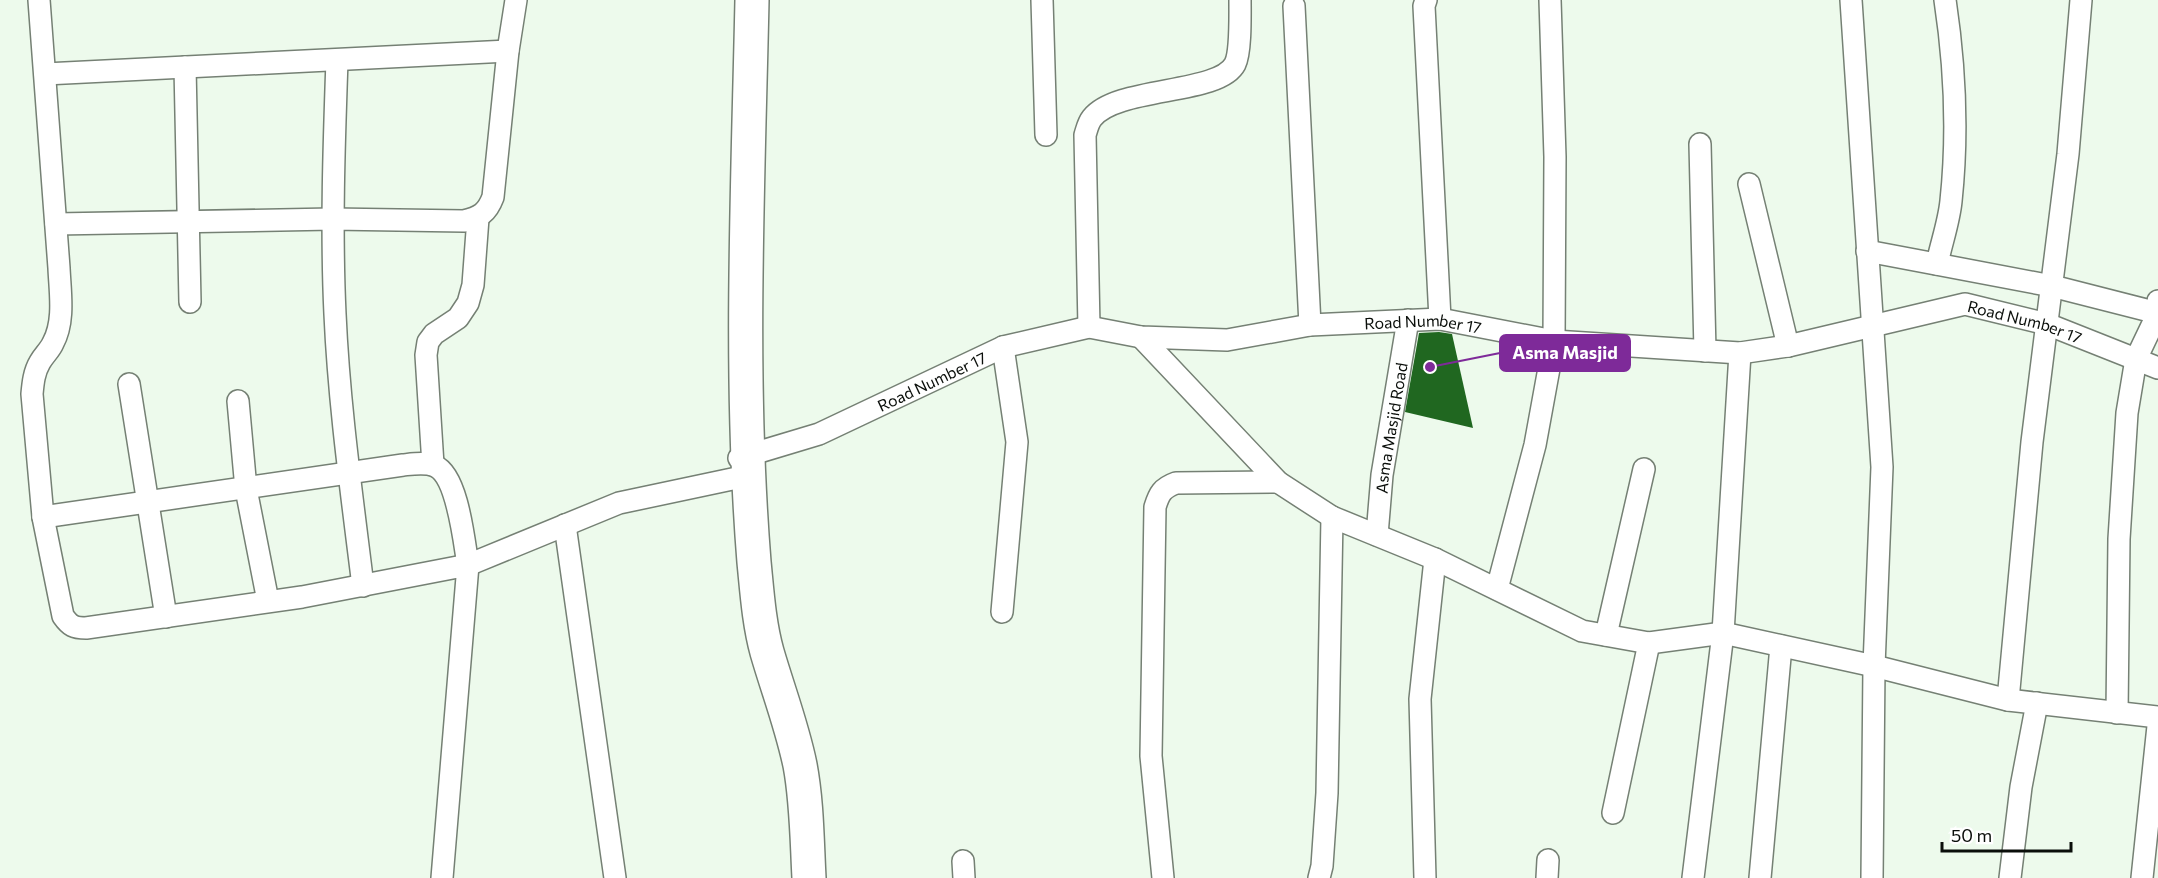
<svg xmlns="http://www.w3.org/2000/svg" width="2158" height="878" viewBox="0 0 2158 878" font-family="Commissioner,sans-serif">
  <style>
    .building { fill: #206720 }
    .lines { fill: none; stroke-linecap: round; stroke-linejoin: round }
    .street-casing { stroke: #758074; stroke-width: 24 }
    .highway-casing { stroke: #758074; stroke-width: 36 }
    .street { stroke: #fff; stroke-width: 21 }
    .highway { stroke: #fff; stroke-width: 33 }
    .labels { text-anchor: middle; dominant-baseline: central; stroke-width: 6; stroke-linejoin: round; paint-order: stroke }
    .street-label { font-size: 16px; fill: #0a0e0a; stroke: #fff }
    .leader { fill: none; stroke: #7e2a99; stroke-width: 2 }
    .callout-dot { fill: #7e2a99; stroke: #fff; stroke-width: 2 }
    .callout { fill: #7e2a99; stroke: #7e2a99; stroke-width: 2 }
    .callout-label { font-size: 18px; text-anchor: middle; font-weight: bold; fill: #fff }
  </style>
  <rect width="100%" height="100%" fill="#edfaec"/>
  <path class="building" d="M 1439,332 L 1452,334 L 1473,428 L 1405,412 L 1419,333 Z"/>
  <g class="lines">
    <g class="street-casing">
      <g id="street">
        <path d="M 39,0 L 59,268 C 60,292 65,321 53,343 C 50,350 44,355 40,362 C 34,372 33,383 32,394 L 43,517 L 63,616 C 70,626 74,628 86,628 L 302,597 L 468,565 L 442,878"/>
        <path d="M 1042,0 L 1046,135"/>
        <path d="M 1426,0 L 1424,6 L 1440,319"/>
        <path d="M 1851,0 L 1882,467 L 1874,666 L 1872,878"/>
        <path d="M 1294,6 L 1310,325"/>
        <path d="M 337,60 C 334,145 331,229 335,314 C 339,405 352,496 363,586"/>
        <path d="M 185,67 L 190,302"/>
        <path d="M 45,74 L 508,51"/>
        <path d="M 1700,144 L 1705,351"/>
        <path d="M 1749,184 L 1788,346"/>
        <path d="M 56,224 L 332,219 L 464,221 C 480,217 487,213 493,197 L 508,51 L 516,0"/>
        <path d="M 1867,251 L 2052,286 L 2158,313"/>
        <path d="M 1937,264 C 1941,244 1949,222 1951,201 C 1958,135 1955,66 1945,0"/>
        <path d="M 1089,327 L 1085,135 C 1087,129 1088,123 1092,118 C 1117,86 1219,95 1235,64 C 1241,52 1240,14 1240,0"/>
        <path d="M 1141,337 L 1278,482 L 1332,517 L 1435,559 L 1582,631 L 1649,643 L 1723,633 L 1874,666 L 2008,700 L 2158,717"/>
        <path d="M 129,384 L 166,617"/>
        <path d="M 238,401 L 246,489 L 268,601"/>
        <path id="s1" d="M 739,458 L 819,434 L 1003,347 L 1089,327 L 1141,337 L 1227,340 L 1310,325 L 1440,319 L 1554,341 L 1740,353 L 1788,346 L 1965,304 L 2047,324 L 2158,368"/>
        <path d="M 433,465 L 426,355 L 428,342 L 434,334 L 458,318 L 468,303 L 473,285 L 478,218"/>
        <path d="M 43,517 L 403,465 C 413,464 426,462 435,466 C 458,476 464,542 468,565 L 619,503 L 737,478"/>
        <path d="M 565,525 L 615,878"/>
        <path id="s2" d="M 1377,535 L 1382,475 L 1408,320"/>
        <path d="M 1497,589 L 1535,445 L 1554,341 L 1555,157 L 1550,0"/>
        <path d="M 1002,612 L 1017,442 L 1003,347"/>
        <path d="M 1606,635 L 1644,469"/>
        <path d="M 2008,700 L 2032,442 L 2068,154 L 2081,0"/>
        <path d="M 2117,713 L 2119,539 L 2127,413 L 2136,359 L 2158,313 L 2158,301"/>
        <path d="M 1613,813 L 1649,643"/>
        <path d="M 963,861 L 964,878"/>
        <path d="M 1163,878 L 1151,756 L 1155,507 C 1159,494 1162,488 1176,483 L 1278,482"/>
        <path d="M 1319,878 L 1322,866 L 1327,793 L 1332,517"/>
        <path d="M 1425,878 L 1420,699 L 1435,559"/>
        <path d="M 1547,878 L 1548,860"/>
        <path d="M 1693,878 L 1723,633 L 1740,353"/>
        <path d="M 1760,878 L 1781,646"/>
        <path d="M 2010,878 L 2021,787 L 2037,703"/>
        <path d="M 2142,878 L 2158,726"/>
      </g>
    </g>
    <g class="highway-casing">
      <path id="highway" d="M 752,0 C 748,187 739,376 754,562 C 757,592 759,623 767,652 C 778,690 792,726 800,765 C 807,802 807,841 809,878"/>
    </g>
    <use href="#street" class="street"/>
    <use href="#highway" class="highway"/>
  </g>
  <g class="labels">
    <g class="street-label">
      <text stroke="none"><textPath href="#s1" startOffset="1324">Road Number 17</textPath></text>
      <text stroke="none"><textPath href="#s1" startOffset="712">Road Number 17</textPath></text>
      <text stroke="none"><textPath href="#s1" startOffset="208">Road Number 17</textPath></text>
      <text stroke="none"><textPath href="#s2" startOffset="108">Asma Masjid Road</textPath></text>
    </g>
  </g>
  <path class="leader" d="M1430 367L1500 353"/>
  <circle class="callout-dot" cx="1430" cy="367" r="6"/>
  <rect class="callout" x="1500" y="335" width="130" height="36" rx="6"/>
  <g class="callout-label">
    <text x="1565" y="359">Asma Masjid</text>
  </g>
  <path d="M1942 842v9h129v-9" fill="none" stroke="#0a0e0a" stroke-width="3"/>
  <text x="1951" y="842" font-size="18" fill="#0a0e0a" stroke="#ffffff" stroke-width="4.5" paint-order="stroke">50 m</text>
</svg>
